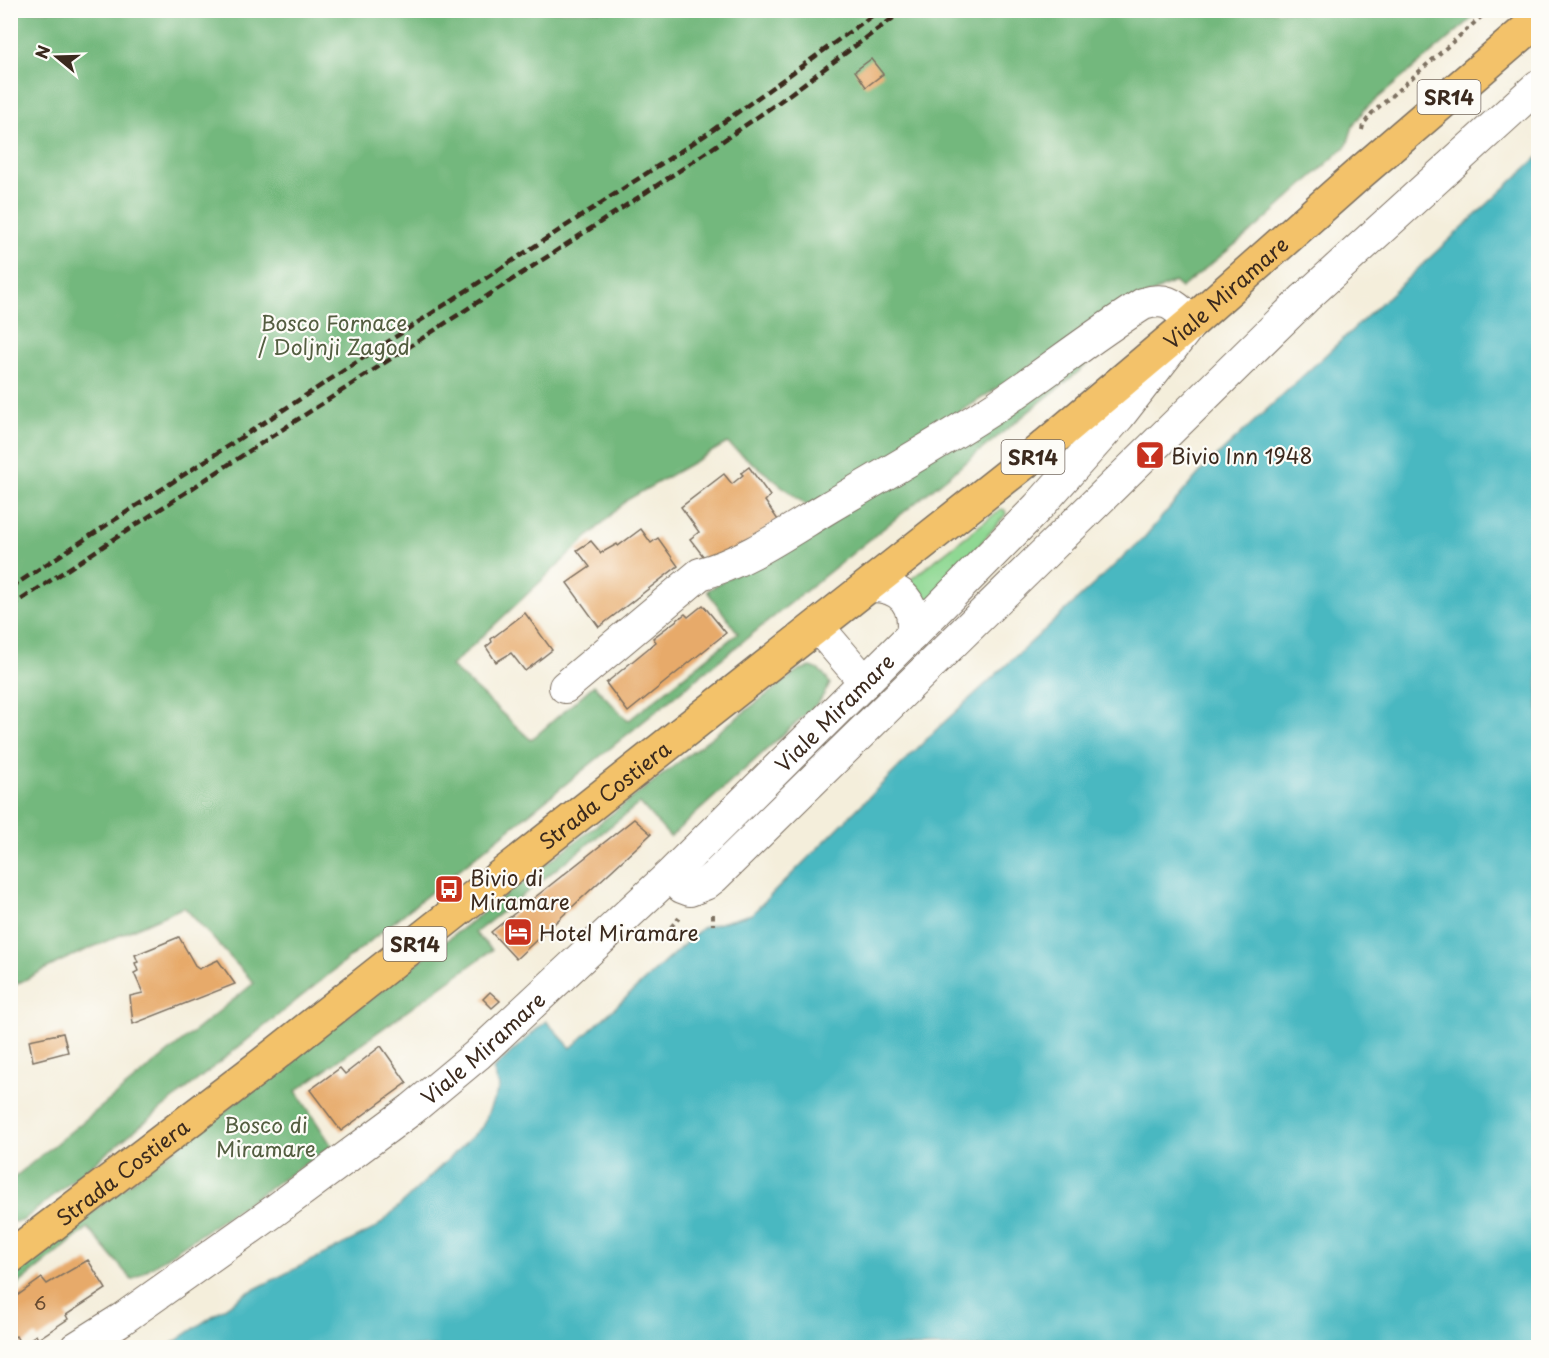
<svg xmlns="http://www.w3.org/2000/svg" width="1549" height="1358" viewBox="0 0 1549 1358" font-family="'Playpen Sans',sans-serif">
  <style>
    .green { fill: #8fd893; stroke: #658158; stroke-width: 1.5 }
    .forest { fill: #73b87d; stroke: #57714e; stroke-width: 1.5 }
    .water { fill: #4ab8c1; stroke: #427170; stroke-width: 1.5 }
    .building { fill: #e7aa6b }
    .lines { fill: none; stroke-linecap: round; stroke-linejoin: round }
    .minor-casing { stroke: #7c6f60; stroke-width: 34 }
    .major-casing { stroke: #7c6f60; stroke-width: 36 }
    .path { stroke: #7c6f60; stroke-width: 4; stroke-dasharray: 4.5 4.5; stroke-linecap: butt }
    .minor { stroke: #fff; stroke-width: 32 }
    .major { stroke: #f3c26a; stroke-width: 33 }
    .rail { stroke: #3b2a1e; stroke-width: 4.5; stroke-dasharray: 9 4.5; stroke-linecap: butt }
    .labels { text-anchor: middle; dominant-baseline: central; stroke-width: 4.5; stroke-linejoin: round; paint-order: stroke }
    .number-label { font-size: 18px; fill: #664a31 }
    .shield { fill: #fdfcf7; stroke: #75695f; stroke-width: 1.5 }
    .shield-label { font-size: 20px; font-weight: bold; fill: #3b2a1e }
    .street-label { font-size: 21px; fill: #3b2a1e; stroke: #fdfcf7 }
    .park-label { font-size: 21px; fill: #545e41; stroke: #fdfcf7 }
    .poi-label { font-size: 21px; fill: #3b2a1e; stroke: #fdfcf7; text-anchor: start }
  </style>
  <rect width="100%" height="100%" fill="#fdfcf7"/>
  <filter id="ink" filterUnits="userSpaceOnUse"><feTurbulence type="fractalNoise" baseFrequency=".0167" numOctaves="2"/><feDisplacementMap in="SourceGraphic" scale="12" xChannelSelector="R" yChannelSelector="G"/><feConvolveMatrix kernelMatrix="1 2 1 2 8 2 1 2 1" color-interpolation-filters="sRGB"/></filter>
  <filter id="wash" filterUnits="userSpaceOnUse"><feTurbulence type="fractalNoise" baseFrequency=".008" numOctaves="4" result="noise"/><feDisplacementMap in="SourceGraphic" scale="24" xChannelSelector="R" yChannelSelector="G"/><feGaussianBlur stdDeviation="1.35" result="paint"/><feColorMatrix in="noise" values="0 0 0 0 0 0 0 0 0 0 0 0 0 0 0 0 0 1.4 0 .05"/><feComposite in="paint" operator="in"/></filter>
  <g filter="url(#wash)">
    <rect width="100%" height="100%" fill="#f4eedb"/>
    <path class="green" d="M 1001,509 L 1005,510 L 1006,514 L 931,602 L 927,601 L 909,583 L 910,580 Z"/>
    <g class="forest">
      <path d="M 11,11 L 1481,11 L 1364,110 L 1353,126 L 1347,145 L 1257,227 L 1181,288 L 1174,282 L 1122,308 L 810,508 L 727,443 L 627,500 L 451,666 L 531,740 L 594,685 L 628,721 L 738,633 L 707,591 L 1149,315 L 22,1221 L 11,1222 L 11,1180 L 254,983 L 184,907 L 61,961 L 11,987 Z"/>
      <path d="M 811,667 C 821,670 826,675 830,684 L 819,702 L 670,837 L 640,803 L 475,933 L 492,950 L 296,1091 L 332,1146 L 132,1280 L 88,1228 L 11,1290 L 11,1278 L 81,1221 L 799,670 Z"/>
    </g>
    <path class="water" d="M 1538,157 L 1538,1347 L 167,1347 L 245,1294 L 376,1228 L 482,1127 L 499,1087 L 493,1069 L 546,1021 L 571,1048 L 702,928 L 752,914 L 939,727 L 1143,539 L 1201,471 Z"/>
    <g id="blocks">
      <g class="building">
        <path d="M 871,59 L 883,74 L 866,87 L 855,71 Z"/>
        <path d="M 749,467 L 770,496 L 765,501 L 778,520 L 732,554 L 710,565 L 690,539 L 699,532 L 681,507 L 724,474 L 732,484 L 743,475 L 741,473 Z"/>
        <path d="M 641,529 L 651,543 L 658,538 L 678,566 L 599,627 L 567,583 L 590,567 L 577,550 L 591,541 L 601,553 L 617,544 L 618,546 Z"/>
        <path d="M 703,605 L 726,633 L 628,712 L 606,683 L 656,642 L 653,638 L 685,614 L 688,617 Z"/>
        <path d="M 525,613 L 552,650 L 525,671 L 511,653 L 496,662 L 486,647 L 492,642 L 491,639 Z"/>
        <path d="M 634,819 L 651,834 L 516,959 L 491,932 Z"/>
        <path d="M 179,937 L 196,967 L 199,969 L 218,960 L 235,984 L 133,1024 L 130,996 L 143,993 L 134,973 L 138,971 L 135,963 L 138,962 L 135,955 Z"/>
        <path d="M 490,992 L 500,1001 L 492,1008 L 483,999 Z"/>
        <path d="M 63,1033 L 68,1052 L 33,1061 L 29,1040 Z"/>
        <path d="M 381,1046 L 407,1083 L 341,1131 L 310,1090 L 340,1068 L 345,1074 Z"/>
        <path d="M 88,1260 L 106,1289 L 66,1315 L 68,1319 L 38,1339 L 36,1335 L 21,1345 L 16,1336 L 10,1339 L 10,1301 L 42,1278 L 47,1284 Z"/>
        <path d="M 125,1339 L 131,1348 L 113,1348 Z"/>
      </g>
    </g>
  </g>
  <g filter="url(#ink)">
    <use href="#blocks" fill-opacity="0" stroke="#7c6f60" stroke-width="1.5"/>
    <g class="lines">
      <g class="minor-casing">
        <g id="minor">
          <path d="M 870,586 C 902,585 917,605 912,635"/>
          <path d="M 818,627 L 865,682"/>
          <path d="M 682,887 L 690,890 L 705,884 L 714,877 L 1305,298 L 1538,86"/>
          <path id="s1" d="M 76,1348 L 122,1319 L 270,1214 L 412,1109 L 477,1055 L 669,876 L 912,635 L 1038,507 L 1119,416 L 1192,322 C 1174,306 1169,296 1143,304 C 1092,336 1046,373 997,406 C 942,442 885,474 829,507 C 789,531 744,563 700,574 L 565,687"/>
        </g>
      </g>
      <g class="major-casing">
        <g id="major">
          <path id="s2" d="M 10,1257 L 263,1064 L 1039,451 L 1192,322 L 1360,173 L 1538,20"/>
        </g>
      </g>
      <g class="path">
        <path d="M 1362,130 L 1363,125 L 1372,113 L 1489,10"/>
        <path d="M 713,914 L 713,925"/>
        <path d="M 671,927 L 679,918"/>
      </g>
      <use href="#minor" class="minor"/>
      <use href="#major" class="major"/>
      <g class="rail">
        <path d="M 10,588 L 710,132 L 880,10"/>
        <path d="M 10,607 L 688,165 L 779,102 L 904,10"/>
      </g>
    </g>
  </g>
  <defs>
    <g id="bar-square" transform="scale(1.5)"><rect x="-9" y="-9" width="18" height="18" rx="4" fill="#c8321e" stroke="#fdfcf7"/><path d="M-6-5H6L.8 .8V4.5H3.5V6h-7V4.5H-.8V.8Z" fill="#fff"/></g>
    <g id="bus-square" transform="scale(1.5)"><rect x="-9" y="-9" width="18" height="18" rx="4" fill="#c8321e" stroke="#fdfcf7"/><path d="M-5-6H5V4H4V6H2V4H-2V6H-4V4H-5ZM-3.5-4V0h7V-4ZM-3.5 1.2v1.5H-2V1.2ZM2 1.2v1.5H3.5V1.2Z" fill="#fff"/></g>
    <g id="hotel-square" transform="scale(1.5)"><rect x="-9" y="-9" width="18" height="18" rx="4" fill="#c8321e" stroke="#fdfcf7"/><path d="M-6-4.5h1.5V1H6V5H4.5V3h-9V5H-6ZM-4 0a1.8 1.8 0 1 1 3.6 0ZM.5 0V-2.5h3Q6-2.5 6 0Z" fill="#fff"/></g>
  </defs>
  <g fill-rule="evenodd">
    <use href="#bar-square" x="1150" y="455"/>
    <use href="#bus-square" x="449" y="889"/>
    <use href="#hotel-square" x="518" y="932"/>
  </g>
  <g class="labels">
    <g class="number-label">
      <text x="40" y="1302">6</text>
    </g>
    <g class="shield">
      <rect x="1417.5" y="80" width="63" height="34" rx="4.5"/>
      <rect x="1001.5" y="440" width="63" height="34" rx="4.5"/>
      <rect x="383.5" y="927" width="63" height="34" rx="4.5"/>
    </g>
    <g class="shield-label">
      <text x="1449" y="97">SR14</text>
      <text x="1033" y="457">SR14</text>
      <text x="415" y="944">SR14</text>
    </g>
    <g class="street-label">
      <text stroke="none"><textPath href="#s2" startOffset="1552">Viale Miramare</textPath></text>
      <text stroke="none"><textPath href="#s1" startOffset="992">Viale Miramare</textPath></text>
      <text stroke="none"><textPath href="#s2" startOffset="753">Strada Costiera</textPath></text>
      <text stroke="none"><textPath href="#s1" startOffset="506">Viale Miramare</textPath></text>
      <text stroke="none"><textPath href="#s2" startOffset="141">Strada Costiera</textPath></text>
    </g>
    <g class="park-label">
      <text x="334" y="322">Bosco Fornace<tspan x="334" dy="24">/ Doljnji Zagod</tspan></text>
      <text x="266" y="1124">Bosco di<tspan x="266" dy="24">Miramare</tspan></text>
    </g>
    <g class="poi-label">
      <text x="1171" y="455">Bivio Inn 1948</text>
      <text x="470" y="877">Bivio di<tspan x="470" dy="24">Miramare</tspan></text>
      <text x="539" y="932">Hotel Miramare</text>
    </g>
  </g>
  <rect width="1549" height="1358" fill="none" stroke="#fdfcf7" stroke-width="36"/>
  <g transform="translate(57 57) rotate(289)" stroke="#fdfcf7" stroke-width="4.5" paint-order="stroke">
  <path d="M0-4.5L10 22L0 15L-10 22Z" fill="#3b2a1e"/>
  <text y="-9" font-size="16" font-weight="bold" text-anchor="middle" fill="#3b2a1e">N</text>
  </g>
</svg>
